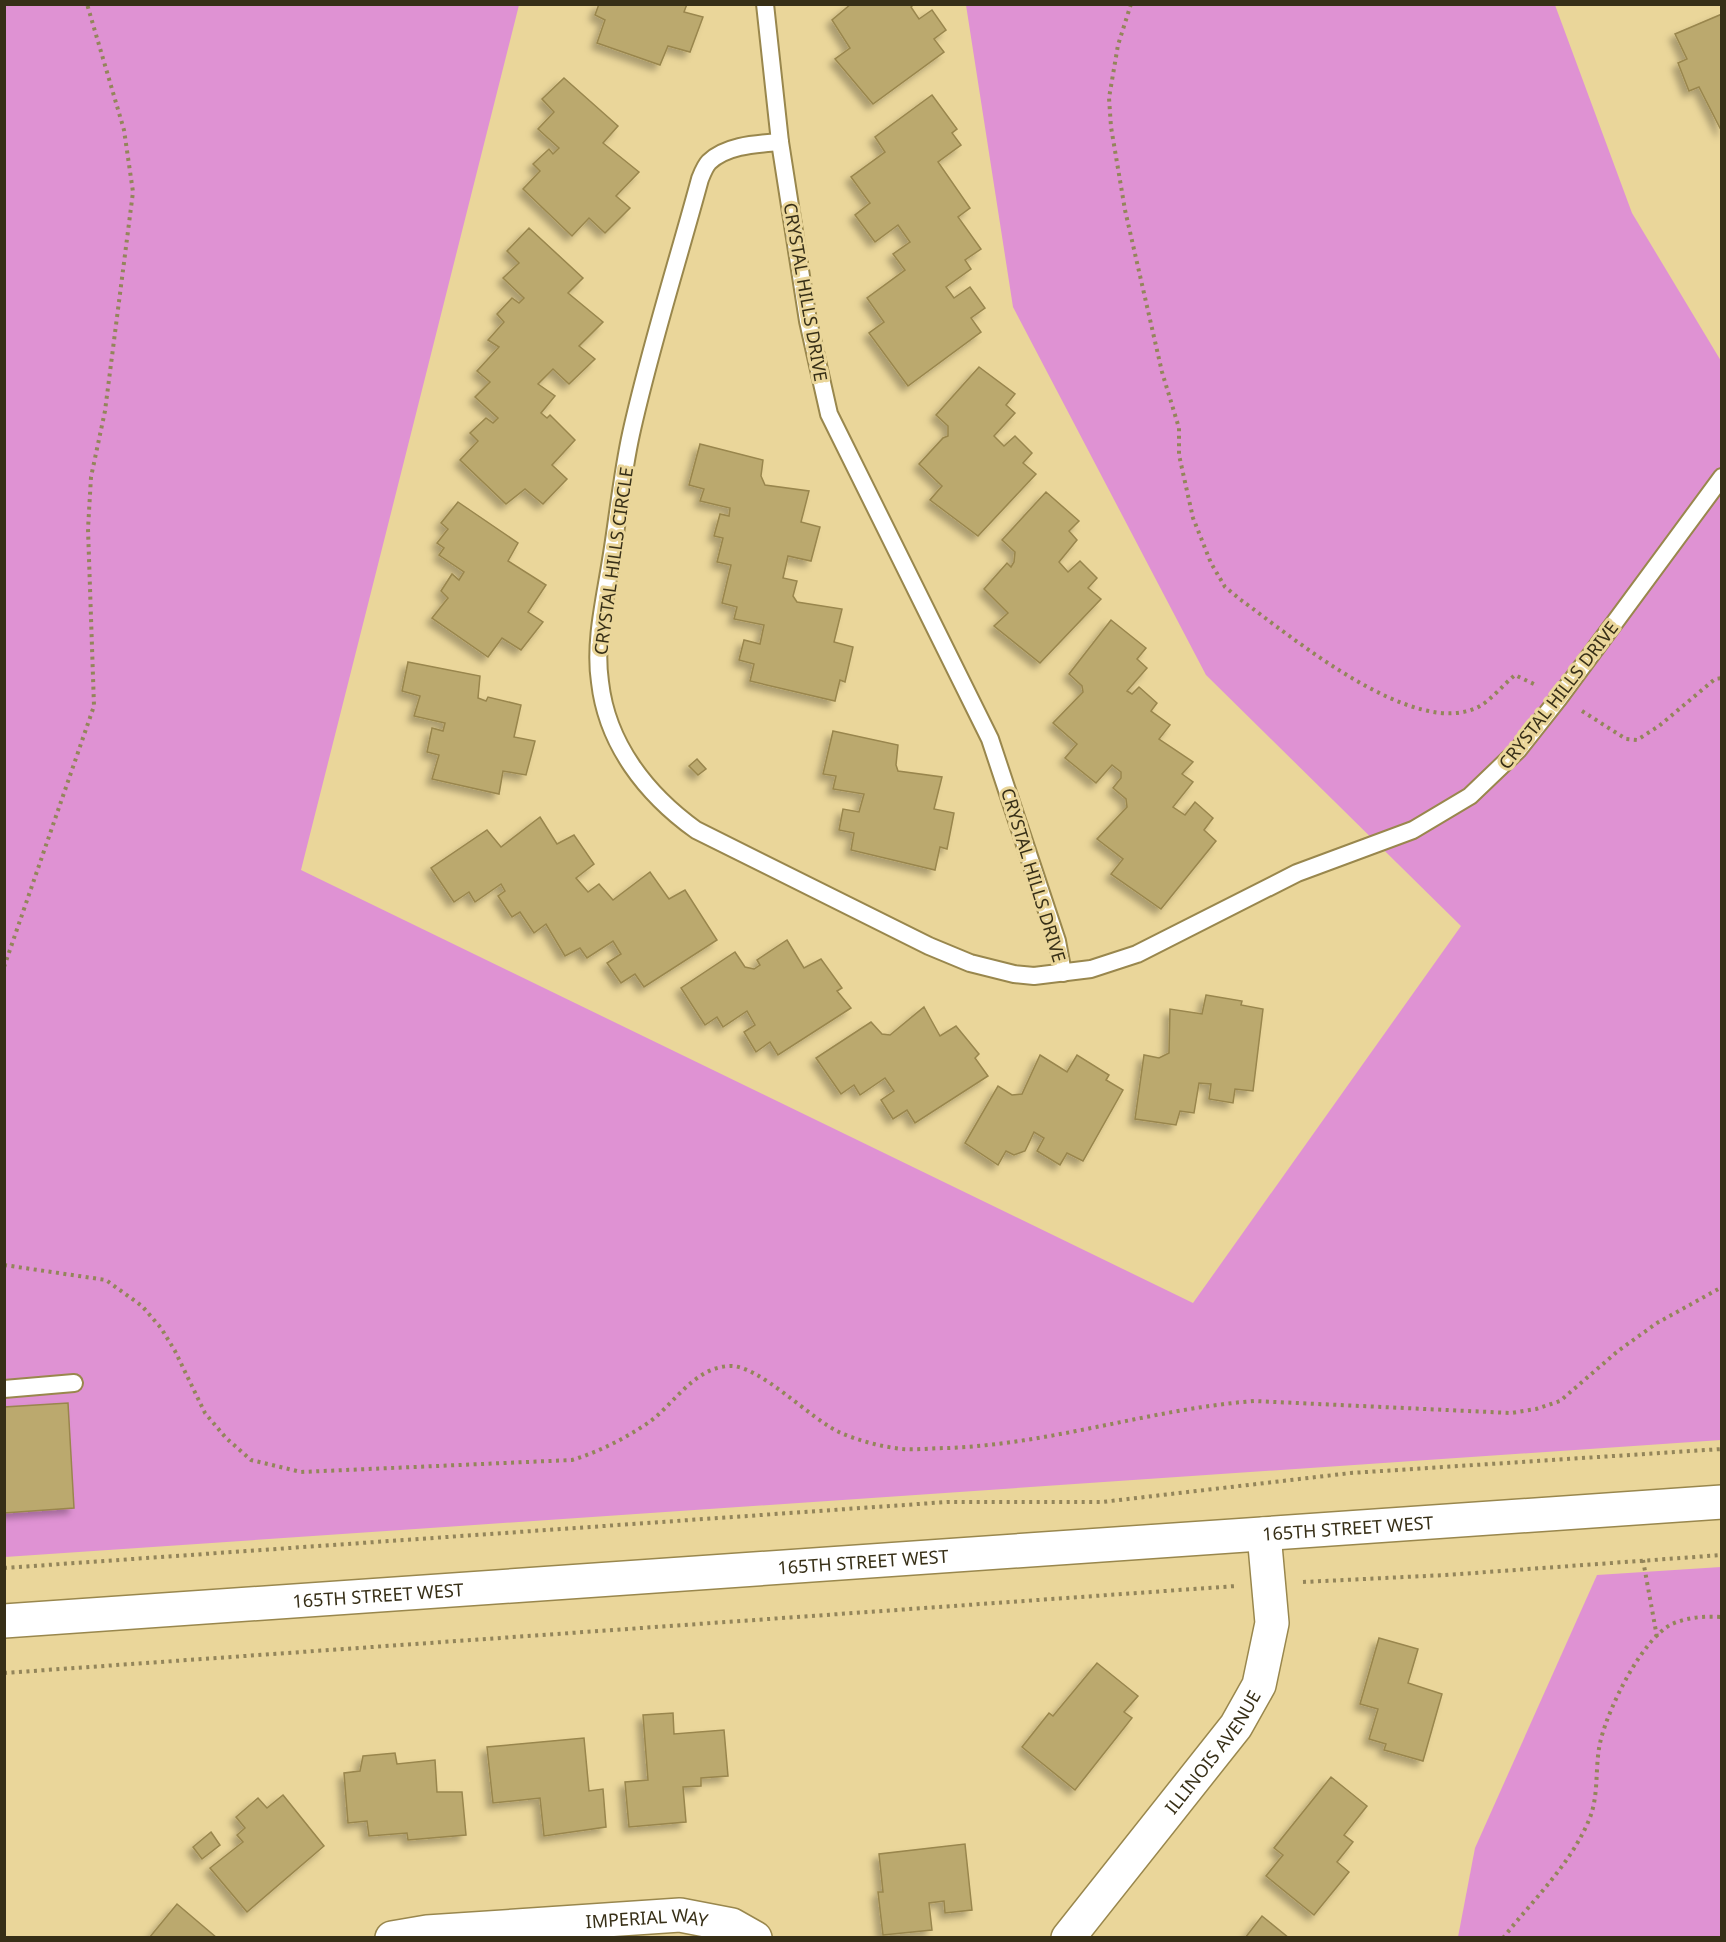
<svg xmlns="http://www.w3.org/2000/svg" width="1726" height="1942" viewBox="0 0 1726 1942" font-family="'Noto Sans',sans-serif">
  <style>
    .green { fill: #df92d3 }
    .building { fill: #bba96e; stroke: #99864d; stroke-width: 1.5; filter: url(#shadow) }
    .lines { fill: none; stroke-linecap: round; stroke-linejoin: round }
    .lane-casing { stroke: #99874d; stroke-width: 20 }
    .street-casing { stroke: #99874d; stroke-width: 36 }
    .secondary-casing { stroke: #99874d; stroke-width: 36 }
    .path { stroke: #93855a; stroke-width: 4; stroke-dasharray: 3 4.5; stroke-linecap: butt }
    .lane { stroke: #fff; stroke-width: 16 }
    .street { stroke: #fff; stroke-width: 33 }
    .secondary { stroke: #fff; stroke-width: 33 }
    .labels { text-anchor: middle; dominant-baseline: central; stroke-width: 6; stroke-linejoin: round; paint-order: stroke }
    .street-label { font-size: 18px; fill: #372f17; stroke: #ead69a }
  </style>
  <defs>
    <filter id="shadow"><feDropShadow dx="-5.5" dy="5.5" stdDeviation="3" flood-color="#0004"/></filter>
  </defs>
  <rect width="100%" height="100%" fill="#ead69a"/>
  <g class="green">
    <path d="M 5,5 L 519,5 L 301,870 L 1193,1303 L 1461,926 L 1206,675 L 1013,307 L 966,5 L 1555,5 L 1632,213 L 1721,361 L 1721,1440 L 5,1557 Z"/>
    <path d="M 1721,1567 L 1721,1937 L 1458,1937 L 1475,1848 L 1597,1575 Z"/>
  </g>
  <g class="building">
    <path d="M 599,4 L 687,4 L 684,12 L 703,17 L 690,52 L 668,46 L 660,65 L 597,43 L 605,20 L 595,15 Z"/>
    <path d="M 851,4 L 914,4 L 911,7 L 919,19 L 932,10 L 946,30 L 934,39 L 944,52 L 873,104 L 835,59 L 850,48 L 832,20 Z"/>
    <path d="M 1722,14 L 1722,132 L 1699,87 L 1689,91 L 1678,63 L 1687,59 L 1675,34 Z"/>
    <path d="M 564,78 L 618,126 L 603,143 L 639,172 L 616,196 L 630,208 L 605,233 L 589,218 L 572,236 L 523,189 L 540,171 L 533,164 L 549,149 L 553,154 L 559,148 L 538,129 L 554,112 L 542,99 Z"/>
    <path d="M 932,95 L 957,129 L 952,133 L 961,145 L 938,162 L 970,208 L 958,217 L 981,249 L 965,260 L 971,269 L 946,287 L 954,298 L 970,287 L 985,308 L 971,318 L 981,332 L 908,386 L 869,333 L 884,322 L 867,298 L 905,270 L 893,254 L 910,242 L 898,225 L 875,242 L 855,215 L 870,203 L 851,177 L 885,152 L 875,137 Z"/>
    <path d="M 529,228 L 583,278 L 568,293 L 603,322 L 579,346 L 595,359 L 569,384 L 553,369 L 538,384 L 555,396 L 541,413 L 547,418 L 550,415 L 575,440 L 552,465 L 567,479 L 543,504 L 525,489 L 506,504 L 460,460 L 478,441 L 470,433 L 486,418 L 493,423 L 498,418 L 475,397 L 490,382 L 477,371 L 499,347 L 488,340 L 504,322 L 497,314 L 512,298 L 519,303 L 524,298 L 503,278 L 519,263 L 507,251 Z"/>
    <path d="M 979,367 L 1015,394 L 1006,405 L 1015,413 L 994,436 L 1004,446 L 1015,436 L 1032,453 L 1023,463 L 1036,474 L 978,536 L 930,500 L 942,486 L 919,464 L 943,438 L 948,436 L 948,426 L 936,415 Z"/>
    <path d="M 700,444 L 763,460 L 761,476 L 765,485 L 809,491 L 801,522 L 820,527 L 811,561 L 788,556 L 783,578 L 797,581 L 793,596 L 797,602 L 842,609 L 834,642 L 853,647 L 845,682 L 840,680 L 835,701 L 750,681 L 754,664 L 739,660 L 744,640 L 760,644 L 764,625 L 734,619 L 737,607 L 722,603 L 731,565 L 717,562 L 723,538 L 714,536 L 720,514 L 729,516 L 730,508 L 700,501 L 704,489 L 689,485 Z"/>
    <path d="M 1046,492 L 1079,521 L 1069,531 L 1077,540 L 1059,562 L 1068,572 L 1080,561 L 1097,578 L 1088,588 L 1101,599 L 1040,663 L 994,626 L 1008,613 L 984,589 L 1007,563 L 1011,567 L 1014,562 L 1015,552 L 1002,540 Z"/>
    <path d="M 458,502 L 518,543 L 508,561 L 546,585 L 528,612 L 543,622 L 521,650 L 502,638 L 488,657 L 432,618 L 448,598 L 441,591 L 452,574 L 459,580 L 464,572 L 439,555 L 444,548 L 437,543 L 448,529 L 441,523 Z"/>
    <path d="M 1111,620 L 1146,648 L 1137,659 L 1147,668 L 1127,691 L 1132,694 L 1139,687 L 1157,703 L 1151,711 L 1170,725 L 1159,739 L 1193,762 L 1182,774 L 1193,782 L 1173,807 L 1185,815 L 1195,802 L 1213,818 L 1204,830 L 1216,841 L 1161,909 L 1111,874 L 1123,859 L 1097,839 L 1127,807 L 1126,799 L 1113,788 L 1121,778 L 1121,772 L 1112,765 L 1096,783 L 1065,758 L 1077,744 L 1053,723 L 1083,692 L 1082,686 L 1069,674 Z"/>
    <path d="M 408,662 L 480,676 L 478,698 L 486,701 L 488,697 L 521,705 L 514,737 L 535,741 L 526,775 L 503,771 L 499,794 L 432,779 L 439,755 L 427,752 L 432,728 L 443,731 L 445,723 L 414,716 L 420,696 L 402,691 Z"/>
    <path d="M 833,731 L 898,745 L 896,765 L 898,771 L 942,777 L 934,809 L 954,813 L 947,849 L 940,847 L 935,870 L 851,850 L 854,833 L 839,830 L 843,809 L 859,812 L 864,794 L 833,789 L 836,776 L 823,774 Z"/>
    <path d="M 697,759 L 706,769 L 698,775 L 689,766 Z"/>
    <path d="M 540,817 L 557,844 L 574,835 L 594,864 L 576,878 L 588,892 L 599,884 L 613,900 L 650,872 L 669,899 L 685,890 L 717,940 L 644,987 L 635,974 L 621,983 L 607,963 L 621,954 L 613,941 L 587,958 L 580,948 L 565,956 L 546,924 L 534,933 L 520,912 L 512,917 L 498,896 L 505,891 L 501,884 L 475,902 L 469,892 L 454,902 L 431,868 L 487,830 L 501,847 Z"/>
    <path d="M 787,940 L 804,968 L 821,959 L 842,988 L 837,991 L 851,1008 L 778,1055 L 770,1042 L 756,1052 L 744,1032 L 755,1025 L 747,1011 L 723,1027 L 717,1017 L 705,1025 L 681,988 L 735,952 L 745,967 L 754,969 L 760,965 L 757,960 Z"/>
    <path d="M 1206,995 L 1242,1001 L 1241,1005 L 1263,1009 L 1253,1091 L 1235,1089 L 1233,1103 L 1209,1099 L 1211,1084 L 1199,1083 L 1194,1113 L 1180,1111 L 1176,1125 L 1135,1119 L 1144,1055 L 1159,1058 L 1169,1053 L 1170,1009 L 1202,1014 Z"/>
    <path d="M 924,1007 L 940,1036 L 956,1026 L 979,1054 L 975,1058 L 988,1076 L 915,1123 L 907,1110 L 893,1119 L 881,1100 L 894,1091 L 885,1078 L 860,1095 L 854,1085 L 841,1094 L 816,1058 L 871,1022 L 882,1034 L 890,1035 Z"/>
    <path d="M 1040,1055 L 1067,1072 L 1077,1055 L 1109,1075 L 1106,1080 L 1123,1090 L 1083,1161 L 1067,1153 L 1060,1165 L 1037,1151 L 1044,1138 L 1034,1132 L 1025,1151 L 1014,1155 L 1006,1151 L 998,1165 L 965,1143 L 998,1086 L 1012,1095 L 1022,1094 Z"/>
    <path d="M 68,1403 L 74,1508 L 4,1513 L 4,1407 Z"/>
    <path d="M 1379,1638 L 1418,1649 L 1408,1683 L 1442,1694 L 1423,1761 L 1384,1750 L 1386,1744 L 1369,1739 L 1378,1709 L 1360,1704 Z"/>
    <path d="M 1097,1663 L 1138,1696 L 1124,1712 L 1132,1718 L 1075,1790 L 1022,1747 L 1049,1713 L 1053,1716 Z"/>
    <path d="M 673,1713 L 674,1734 L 724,1730 L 728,1776 L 701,1778 L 701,1786 L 683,1787 L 686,1822 L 629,1827 L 625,1782 L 648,1780 L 643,1715 Z"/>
    <path d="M 584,1738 L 589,1791 L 603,1789 L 606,1827 L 544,1836 L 540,1798 L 493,1803 L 487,1747 Z"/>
    <path d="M 395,1753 L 397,1764 L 435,1760 L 437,1792 L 462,1792 L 466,1835 L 408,1840 L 407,1833 L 369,1836 L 367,1821 L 348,1823 L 344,1773 L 360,1771 L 363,1756 Z"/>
    <path d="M 1331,1777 L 1367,1806 L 1344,1835 L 1353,1842 L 1337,1862 L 1349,1872 L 1314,1915 L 1266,1876 L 1283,1855 L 1274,1848 Z"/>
    <path d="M 283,1795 L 324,1846 L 247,1912 L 210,1868 L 243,1842 L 237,1835 L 245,1828 L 236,1817 L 258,1798 L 267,1808 Z"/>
    <path d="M 211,1832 L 220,1845 L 202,1859 L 193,1847 Z"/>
    <path d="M 965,1844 L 972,1910 L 945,1913 L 944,1901 L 929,1903 L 932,1930 L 883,1935 L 878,1892 L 883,1892 L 879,1854 Z"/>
    <path d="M 177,1904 L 217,1938 L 149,1938 Z"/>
    <path d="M 1262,1916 L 1289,1938 L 1245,1938 Z"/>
  </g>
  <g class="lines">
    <g class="lane-casing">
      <g id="lane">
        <path d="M 765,4 L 780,142 L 808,321 L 829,414 L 990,739 L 1057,941 L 1063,973"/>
        <path d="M 780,142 C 757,144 727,145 709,162 C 705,166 702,174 700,179 C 677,264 650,348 631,434 C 622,475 618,518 611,560 C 605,599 594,642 600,682 C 607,744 646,794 696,830 L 929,946 L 970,963 L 1014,974 L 1034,976 L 1091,969 L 1137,954 L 1297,873 L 1413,830 L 1470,796 L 1518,750 L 1559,698 L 1722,477"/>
        <path d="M 4,1389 L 74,1383"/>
      </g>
    </g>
    <g class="street-casing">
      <g id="street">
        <path id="s1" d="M 392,1938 L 427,1932 L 680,1915 L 732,1925 L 755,1938"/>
        <path id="s2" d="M 1068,1938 L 1236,1726 L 1259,1685 L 1272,1623 L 1264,1534"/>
      </g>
    </g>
    <g class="secondary-casing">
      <g id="secondary">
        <path id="s3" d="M 4,1621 L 1722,1502"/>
      </g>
    </g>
    <g class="path">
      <path d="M 1131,4 L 1118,45 L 1109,98 L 1111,127 L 1125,210 L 1162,372 L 1179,428 L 1179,455 L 1193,518 L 1211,563 L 1225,587 L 1241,600 C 1291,636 1416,742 1480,706 C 1492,699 1504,684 1515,675 L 1536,685"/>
      <path d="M 1582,711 L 1626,739 L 1637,740 L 1659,726 L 1715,679 L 1722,678"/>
      <path d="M 4,967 L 94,706 L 88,529 L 91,477 L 105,411 L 133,192 L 124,130 L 87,4"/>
      <path d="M 4,1265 L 106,1280 L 142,1306 L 161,1328 L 175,1351 L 205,1413 L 226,1438 L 251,1460 L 301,1472 L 572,1460 C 598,1452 622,1440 645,1425 C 673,1407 692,1368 729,1366 C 759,1364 811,1420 841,1433 C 860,1441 882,1447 903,1449 C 917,1450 933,1448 948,1448 C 1052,1444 1151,1409 1254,1401 L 1511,1413 L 1536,1409 L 1560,1401 L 1618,1351 L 1657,1323 L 1722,1287"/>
      <path d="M 1643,1560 L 1657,1637"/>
      <path d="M 4,1568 L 947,1502 L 1102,1502 L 1351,1473 L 1722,1449"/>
      <path d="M 1303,1582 L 1446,1575 L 1722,1555"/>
      <path d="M 4,1673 L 1236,1586"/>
      <path d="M 1503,1938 C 1533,1900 1570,1865 1589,1820 C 1600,1794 1594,1765 1601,1739 C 1609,1707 1642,1639 1672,1624 C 1688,1617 1705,1616 1722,1617"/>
    </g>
    <use href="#lane" class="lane"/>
    <use href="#street" class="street"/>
    <use href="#secondary" class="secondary"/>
  </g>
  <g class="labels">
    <g class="street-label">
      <text transform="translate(806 292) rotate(80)">CRYSTAL HILLS DRIVE</text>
      <text transform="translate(613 561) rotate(-82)">CRYSTAL HILLS CIRCLE</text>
      <text transform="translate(1558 695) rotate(-52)">CRYSTAL HILLS DRIVE</text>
      <text transform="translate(1034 875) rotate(73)">CRYSTAL HILLS DRIVE</text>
      <text stroke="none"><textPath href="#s3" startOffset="1347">165TH STREET WEST</textPath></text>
      <text stroke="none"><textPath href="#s3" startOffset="861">165TH STREET WEST</textPath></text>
      <text stroke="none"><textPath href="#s3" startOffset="375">165TH STREET WEST</textPath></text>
      <text stroke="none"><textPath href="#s2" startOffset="236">ILLINOIS AVENUE</textPath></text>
      <text stroke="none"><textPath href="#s1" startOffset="256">IMPERIAL WAY</textPath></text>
    </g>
  </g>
  <rect width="1726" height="1942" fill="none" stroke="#372f17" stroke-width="12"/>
</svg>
